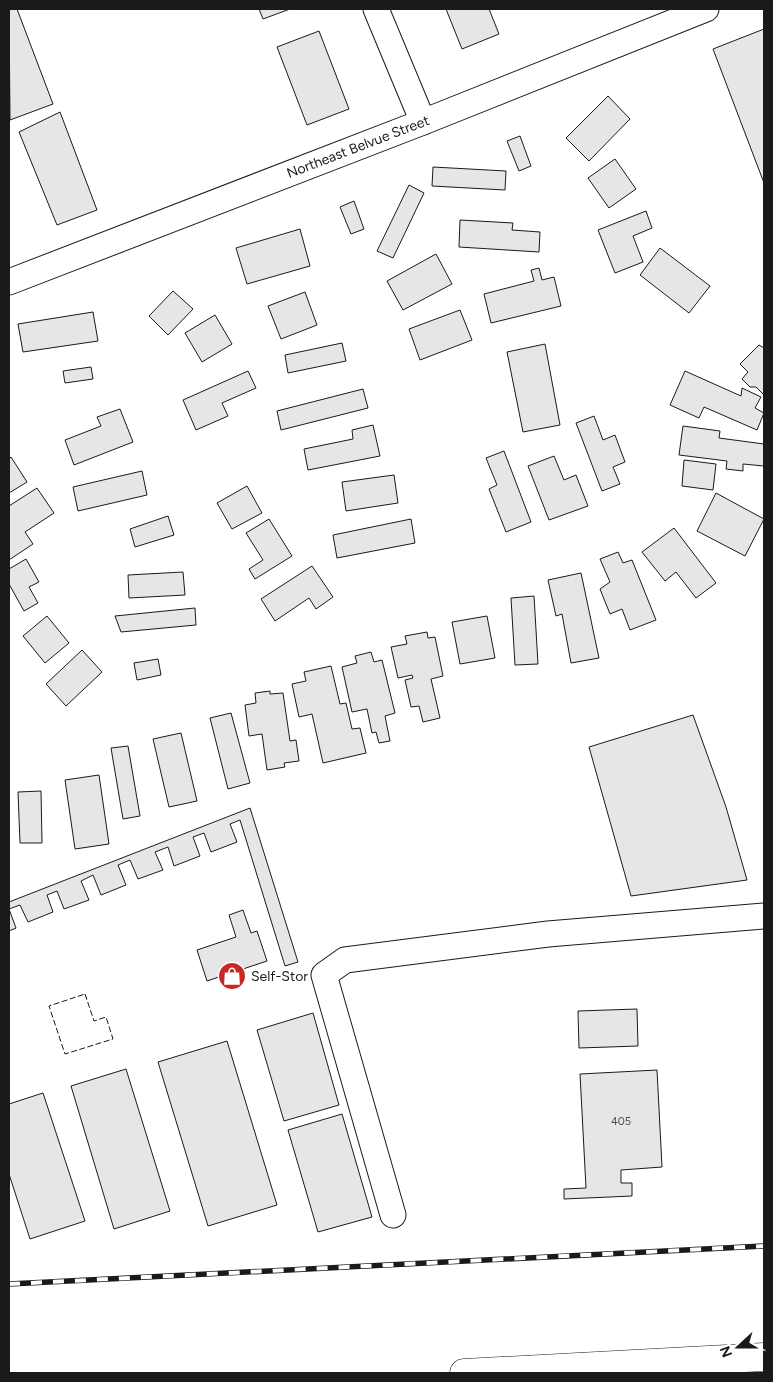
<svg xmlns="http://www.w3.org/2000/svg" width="773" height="1382" viewBox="0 0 773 1382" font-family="Figtree,sans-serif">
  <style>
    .building { fill: #e6e6e6; stroke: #1a1a1a }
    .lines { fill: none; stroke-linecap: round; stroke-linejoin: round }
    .street-casing { stroke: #1a1a1a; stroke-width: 27 }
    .highway-casing { stroke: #1a1a1a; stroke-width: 29 }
    .street { stroke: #fff; stroke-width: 25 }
    .highway { stroke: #fff; stroke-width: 28 }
    .rail-casing { stroke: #1a1a1a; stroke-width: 5.5 }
    .rail { stroke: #fff; stroke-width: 4; stroke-dasharray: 11; stroke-linecap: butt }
    .fence { stroke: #1a1a1a; stroke-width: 1; stroke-dasharray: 6 2.5; stroke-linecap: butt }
    .labels { text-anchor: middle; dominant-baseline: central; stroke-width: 4; stroke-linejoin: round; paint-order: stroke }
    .number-label { font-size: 11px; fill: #4d4d4d }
    .street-label { font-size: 14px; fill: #1a1a1a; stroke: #fff }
    .poi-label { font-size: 14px; fill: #1a1a1a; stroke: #fff; text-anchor: start }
  </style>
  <rect width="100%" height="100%" fill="#fff"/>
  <g class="building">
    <path d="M 9,9 L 17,9 L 53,104 L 10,120 Z"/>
    <path d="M 259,9 L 290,9 L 263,19 Z"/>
    <path d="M 446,9 L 489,9 L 499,34 L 462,49 Z"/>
    <path d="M 764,29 L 764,183 L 713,49 Z"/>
    <path d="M 319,31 L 349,109 L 307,125 L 277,47 Z"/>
    <path d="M 608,96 L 630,119 L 589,161 L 566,138 Z"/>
    <path d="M 60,112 L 97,210 L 57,225 L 19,132 Z"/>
    <path d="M 520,136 L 531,166 L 519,171 L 507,141 Z"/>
    <path d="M 615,159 L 636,189 L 609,208 L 588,178 Z"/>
    <path d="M 433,167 L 506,171 L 505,190 L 432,186 Z"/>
    <path d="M 409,185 L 424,193 L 393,258 L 377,251 Z"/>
    <path d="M 354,201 L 364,229 L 351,234 L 340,207 Z"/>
    <path d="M 646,211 L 652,228 L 633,236 L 643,262 L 615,273 L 598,230 Z"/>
    <path d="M 460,220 L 513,223 L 512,230 L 540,232 L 539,252 L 459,247 Z"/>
    <path d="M 300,229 L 310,266 L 247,284 L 236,248 Z"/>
    <path d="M 660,248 L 710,286 L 689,313 L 640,275 Z"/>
    <path d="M 436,254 L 452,284 L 403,310 L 387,281 Z"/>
    <path d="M 539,268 L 542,280 L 554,277 L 561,306 L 491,323 L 484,294 L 534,281 L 531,270 Z"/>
    <path d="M 173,291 L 193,309 L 168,335 L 149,316 Z"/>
    <path d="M 305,292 L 317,325 L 281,339 L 268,306 Z"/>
    <path d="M 460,310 L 472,340 L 420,360 L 409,329 Z"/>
    <path d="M 93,312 L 98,341 L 23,352 L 18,324 Z"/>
    <path d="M 215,315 L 232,344 L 202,362 L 185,333 Z"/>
    <path d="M 342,343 L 346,361 L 288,373 L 285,355 Z"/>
    <path d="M 545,344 L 560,425 L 523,432 L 507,352 Z"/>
    <path d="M 759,345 L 764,348 L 764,395 L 756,387 L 750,387 L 742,379 L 748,372 L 740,364 Z"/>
    <path d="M 91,367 L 93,379 L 65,383 L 63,371 Z"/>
    <path d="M 248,371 L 256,388 L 222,403 L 228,416 L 196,430 L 183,400 Z"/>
    <path d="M 685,371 L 741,396 L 742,388 L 761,397 L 755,408 L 764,413 L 757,430 L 704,407 L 699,418 L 670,405 Z"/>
    <path d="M 363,389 L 368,408 L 281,430 L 277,411 Z"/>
    <path d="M 120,409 L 133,442 L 74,465 L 65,440 L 101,426 L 97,417 Z"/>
    <path d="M 594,416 L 603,440 L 615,435 L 625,462 L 613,467 L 620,484 L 602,491 L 576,423 Z"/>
    <path d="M 373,425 L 380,456 L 308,470 L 304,449 L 353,439 L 352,430 Z"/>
    <path d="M 683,426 L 720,431 L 719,438 L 764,444 L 764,466 L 743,464 L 743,471 L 726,469 L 727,461 L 679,455 Z"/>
    <path d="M 504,451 L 531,522 L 506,532 L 489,489 L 497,485 L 486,458 Z"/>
    <path d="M 554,456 L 564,480 L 576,475 L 588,506 L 549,520 L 528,466 Z"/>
    <path d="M 11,457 L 27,482 L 9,493 L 9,459 Z"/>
    <path d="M 684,460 L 716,464 L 713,490 L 682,486 Z"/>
    <path d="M 142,471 L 147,495 L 78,511 L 73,487 Z"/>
    <path d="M 394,475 L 398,503 L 346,511 L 342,482 Z"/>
    <path d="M 247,486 L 262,513 L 232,529 L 217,503 Z"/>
    <path d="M 37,488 L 54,513 L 25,532 L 33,544 L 9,560 L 9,506 Z"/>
    <path d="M 716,493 L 764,519 L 745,556 L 697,531 Z"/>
    <path d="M 168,516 L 174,535 L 135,547 L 130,529 Z"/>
    <path d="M 269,519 L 292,556 L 255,579 L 249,569 L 263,560 L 246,533 Z"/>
    <path d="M 411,519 L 415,543 L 337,558 L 333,535 Z"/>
    <path d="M 674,528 L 716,583 L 696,598 L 676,572 L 665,581 L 642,552 Z"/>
    <path d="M 618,552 L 623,563 L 632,560 L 656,620 L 630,630 L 622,609 L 610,614 L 600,589 L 610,582 L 600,559 Z"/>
    <path d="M 26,559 L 39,582 L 29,587 L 38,603 L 24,611 L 9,584 L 9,569 Z"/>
    <path d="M 312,566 L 333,597 L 316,609 L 309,598 L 275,621 L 261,599 Z"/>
    <path d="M 183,572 L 185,595 L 129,598 L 128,575 Z"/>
    <path d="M 581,573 L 599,658 L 571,663 L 562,614 L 556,616 L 548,580 Z"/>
    <path d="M 534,596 L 538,664 L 515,665 L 511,598 Z"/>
    <path d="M 195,608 L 196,625 L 121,632 L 115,616 Z"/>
    <path d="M 47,616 L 69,643 L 45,663 L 23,636 Z"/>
    <path d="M 487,616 L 495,658 L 460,664 L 452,622 Z"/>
    <path d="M 427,632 L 428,638 L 435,637 L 443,676 L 431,679 L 440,718 L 423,722 L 419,706 L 411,707 L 405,680 L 413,678 L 412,675 L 398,678 L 391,647 L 407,644 L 405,636 Z"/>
    <path d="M 82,650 L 102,672 L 66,706 L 46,684 Z"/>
    <path d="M 371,652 L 374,662 L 382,660 L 395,713 L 385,716 L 390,741 L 379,743 L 376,732 L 372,733 L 367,709 L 352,712 L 342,667 L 357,663 L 355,656 Z"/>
    <path d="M 158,659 L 161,675 L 137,680 L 134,663 Z"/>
    <path d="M 331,666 L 340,704 L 346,703 L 352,729 L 360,728 L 366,753 L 323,763 L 312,714 L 299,717 L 292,684 L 306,681 L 304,672 Z"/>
    <path d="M 270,691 L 270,694 L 283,693 L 290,741 L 296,740 L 299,761 L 284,763 L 285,767 L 267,770 L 262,734 L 249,736 L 245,705 L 256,703 L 255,693 Z"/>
    <path d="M 231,713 L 250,783 L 228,789 L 210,718 Z"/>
    <path d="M 693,715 L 726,807 L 747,880 L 631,896 L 589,747 Z"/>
    <path d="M 181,733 L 197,801 L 169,807 L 153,739 Z"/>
    <path d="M 128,746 L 140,816 L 123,819 L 111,748 Z"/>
    <path d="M 99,775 L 109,844 L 75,849 L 65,780 Z"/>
    <path d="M 41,791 L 42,843 L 20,843 L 18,792 Z"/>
    <path d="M 250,808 L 298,962 L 285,966 L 240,820 L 230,824 L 237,842 L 211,852 L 204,833 L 193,837 L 200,856 L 174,866 L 168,847 L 155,852 L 163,870 L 138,879 L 130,860 L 118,865 L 126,885 L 101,895 L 93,875 L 81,881 L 89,900 L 64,909 L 57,891 L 47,895 L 53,912 L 28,922 L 20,905 L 9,909 L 9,902 Z"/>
    <path d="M 9,909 L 16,928 L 9,931 Z"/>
    <path d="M 243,910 L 251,933 L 257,931 L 267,961 L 207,981 L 197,950 L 236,937 L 229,915 Z"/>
    <path d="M 637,1009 L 638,1046 L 579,1048 L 578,1011 Z"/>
    <path d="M 313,1013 L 339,1105 L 284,1121 L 257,1030 Z"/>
    <path d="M 227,1041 L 277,1205 L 208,1226 L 158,1062 Z"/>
    <path d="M 126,1069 L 170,1211 L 114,1229 L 71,1086 Z"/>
    <path d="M 657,1070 L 662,1167 L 621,1170 L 621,1183 L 632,1183 L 632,1196 L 564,1199 L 564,1189 L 586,1188 L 580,1074 Z"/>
    <path d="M 43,1093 L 85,1221 L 30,1239 L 9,1174 L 9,1104 Z"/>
    <path d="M 342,1114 L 372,1217 L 318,1232 L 288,1130 Z"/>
  </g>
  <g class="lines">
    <g class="street-casing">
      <g id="street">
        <path d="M 376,9 L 423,122"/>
        <path d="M 9,282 L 423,122 L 706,9"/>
        <path d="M 393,1215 L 324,975 L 345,960 L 548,934 L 764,916"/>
      </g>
    </g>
    <g class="highway-casing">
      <path id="highway" d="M 464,1373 L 764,1357"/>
    </g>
    <use href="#street" class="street"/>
    <use href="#highway" class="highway"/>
    <g class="rail-casing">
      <path id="rail" d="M 9,1284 L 764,1246"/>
    </g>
    <use href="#rail" class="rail"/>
    <path class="fence" d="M 85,994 L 94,1021 L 106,1017 L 113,1039 L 65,1054 L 49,1006 Z"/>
  </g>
  <defs>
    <g id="shop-disc" transform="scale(1.4375)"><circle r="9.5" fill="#c62828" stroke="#fff"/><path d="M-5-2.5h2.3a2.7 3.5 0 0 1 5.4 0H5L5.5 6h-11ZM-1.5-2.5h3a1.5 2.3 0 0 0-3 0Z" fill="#fff"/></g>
  </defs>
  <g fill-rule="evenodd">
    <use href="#shop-disc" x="232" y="976"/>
  </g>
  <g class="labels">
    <g class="number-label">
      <text x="621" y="1121">405</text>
    </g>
    <g class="street-label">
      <text transform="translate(358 147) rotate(-21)">Northeast Belvue Street</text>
    </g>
    <g class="poi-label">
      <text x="251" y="976">Self-Stor</text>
    </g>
  </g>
  <rect width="773" height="1382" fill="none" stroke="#1a1a1a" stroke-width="20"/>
  <g transform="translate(738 1347) rotate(249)" stroke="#ffffff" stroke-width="4" paint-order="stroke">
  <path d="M0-4L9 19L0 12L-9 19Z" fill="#1a1a1a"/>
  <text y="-8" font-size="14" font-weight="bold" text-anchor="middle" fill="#1a1a1a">N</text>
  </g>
</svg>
